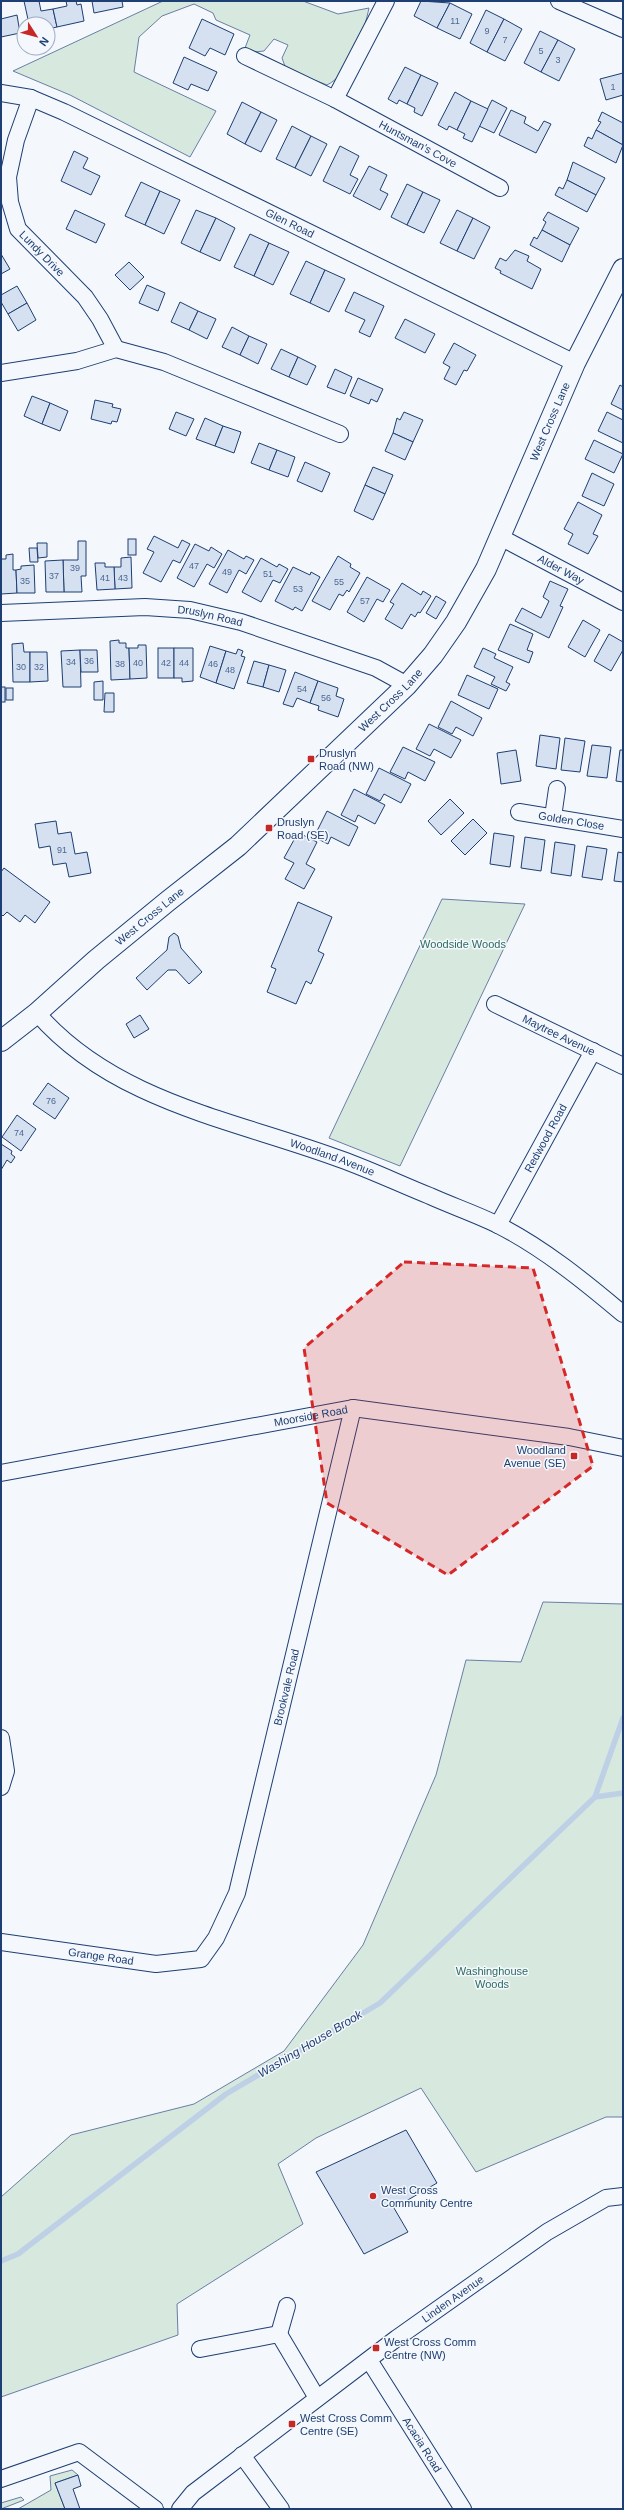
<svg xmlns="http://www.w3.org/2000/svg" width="624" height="2510" viewBox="0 0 624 2510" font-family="Helvetica,sans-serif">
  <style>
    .green { fill: #d7e8df; stroke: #687fa3 }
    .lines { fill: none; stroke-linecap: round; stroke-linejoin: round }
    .stream { stroke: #bed0e5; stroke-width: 5.5 }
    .building { fill: #d5e0f0; stroke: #1d3f73 }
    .minor-casing { stroke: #1d3f73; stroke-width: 18 }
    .tertiary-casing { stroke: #1d3f73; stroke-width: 22 }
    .minor { stroke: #f4f7fb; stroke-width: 16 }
    .tertiary { stroke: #f4f7fb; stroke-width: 20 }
    .marked { fill: #d62828; fill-opacity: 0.2; stroke: #d62828; stroke-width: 3; stroke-dasharray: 8 5; stroke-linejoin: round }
    .poi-dot { fill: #c62828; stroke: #f4f7fb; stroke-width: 1.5 }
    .labels { text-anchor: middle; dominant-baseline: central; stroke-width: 3; stroke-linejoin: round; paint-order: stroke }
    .number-label { font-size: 9px; fill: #4b6792 }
    .street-label { font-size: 11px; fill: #1d3f73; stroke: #f4f7fb }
    .poi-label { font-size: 11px; fill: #1d3f73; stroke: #f4f7fb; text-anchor: start }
    .park-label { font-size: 11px; fill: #2c6c60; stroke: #f4f7fb }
    .water-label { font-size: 12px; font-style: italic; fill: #1d3f73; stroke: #f4f7fb }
  </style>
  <rect width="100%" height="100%" fill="#f4f7fb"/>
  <g class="green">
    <path d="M 163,1 L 303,1 L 338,14 L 369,8 C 364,32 350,74 327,85 L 286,69 L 282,58 L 288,45 L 274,39 L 264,51 L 254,52 L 245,48 L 250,35 L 216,20 L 213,13 L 194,4 L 162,16 L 139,37 L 134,72 L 216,111 L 190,157 L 70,95 L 13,71 Z"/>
    <path d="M 442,899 L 525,904 L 400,1166 L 329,1138 Z"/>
    <path d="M 543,1602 L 623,1604 L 623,2117 L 606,2117 L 476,2172 L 421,2088 L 316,2138 L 278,2164 L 303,2224 L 177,2304 L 178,2335 L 1,2397 L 1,2197 L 71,2135 L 194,2104 L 284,2051 L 363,1945 L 436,1775 L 466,1660 L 521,1662 Z"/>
    <path d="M 72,2470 L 78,2475 L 55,2483 L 65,2509 L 18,2509 L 51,2490 L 50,2476 Z"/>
    <path d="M 21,2497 L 24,2500 L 1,2509 L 1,2503 Z"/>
  </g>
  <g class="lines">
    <g class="stream">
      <path d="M 595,1797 L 623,1793"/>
      <path d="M 1,2261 L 18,2254 L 226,2094 L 380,2003 L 595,1797 L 623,1718"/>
    </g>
  </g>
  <g class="building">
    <path d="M 24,1 L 39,1 L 41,11 L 53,9 L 57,27 L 48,29 L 48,24 L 29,24 Z"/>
    <path d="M 66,1 L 76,1 L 77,5 L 81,4 L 84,21 L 57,27 L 53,9 L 67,6 Z"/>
    <path d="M 92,1 L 122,1 L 123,7 L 94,13 Z"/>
    <path d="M 421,1 L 450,3 L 437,28 L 414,16 Z"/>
    <path d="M 450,3 L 472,14 L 460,39 L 437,28 Z"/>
    <path d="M 486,10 L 504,19 L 487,52 L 470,43 Z"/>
    <path d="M 17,15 L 20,33 L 1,37 L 1,19 Z"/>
    <path d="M 202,19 L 234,34 L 225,55 L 210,48 L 205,56 L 189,48 Z"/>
    <path d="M 504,19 L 522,29 L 505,61 L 487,52 Z"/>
    <path d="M 540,31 L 558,40 L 541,72 L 524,63 Z"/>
    <path d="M 558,40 L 575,49 L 559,81 L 541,72 Z"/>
    <path d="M 184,57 L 217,72 L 208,91 L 191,84 L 188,90 L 173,83 Z"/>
    <path d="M 405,67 L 421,75 L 407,104 L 399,100 L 397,104 L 388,99 Z"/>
    <path d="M 623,73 L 623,95 L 606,100 L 600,79 Z"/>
    <path d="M 421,75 L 438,83 L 422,116 L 414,112 L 415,108 L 407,104 Z"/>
    <path d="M 455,92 L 471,101 L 457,130 L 449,126 L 447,130 L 438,125 Z"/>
    <path d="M 492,100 L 507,108 L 494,133 L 479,126 Z"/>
    <path d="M 471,101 L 488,109 L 472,142 L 463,138 L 465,134 L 457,130 Z"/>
    <path d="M 242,102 L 261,112 L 245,144 L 227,134 Z"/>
    <path d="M 511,110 L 526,117 L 524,123 L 538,131 L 544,121 L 551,124 L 536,153 L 499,135 Z"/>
    <path d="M 261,112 L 277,120 L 261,152 L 245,144 Z"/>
    <path d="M 602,112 L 623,123 L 623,145 L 596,130 L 601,122 L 598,121 Z"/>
    <path d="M 292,126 L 311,136 L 295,168 L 276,159 Z"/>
    <path d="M 596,130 L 623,145 L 616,163 L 584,146 L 588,137 L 592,139 Z"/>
    <path d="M 311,136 L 327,144 L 311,176 L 295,168 Z"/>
    <path d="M 340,146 L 359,156 L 350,175 L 358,179 L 350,194 L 323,181 Z"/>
    <path d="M 74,151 L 88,158 L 83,168 L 100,176 L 91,195 L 61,181 Z"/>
    <path d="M 573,162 L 605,178 L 596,195 L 567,180 Z"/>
    <path d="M 369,166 L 387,175 L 380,190 L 388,194 L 380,210 L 353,196 Z"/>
    <path d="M 567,180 L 596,195 L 587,212 L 555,195 L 559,187 L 563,189 Z"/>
    <path d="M 141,182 L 160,191 L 145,225 L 125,216 Z"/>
    <path d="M 407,184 L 423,192 L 407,225 L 391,217 Z"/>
    <path d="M 160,191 L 180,200 L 164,234 L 145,225 Z"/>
    <path d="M 423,192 L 440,200 L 424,233 L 407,225 Z"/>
    <path d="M 75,210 L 105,224 L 96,243 L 66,229 Z"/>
    <path d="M 196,210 L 216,218 L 200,252 L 181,243 Z"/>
    <path d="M 457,210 L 473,218 L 457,251 L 440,243 Z"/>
    <path d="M 548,212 L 579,228 L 570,245 L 542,230 L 546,222 L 543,220 Z"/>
    <path d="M 216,218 L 235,228 L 220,261 L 200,252 Z"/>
    <path d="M 473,218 L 490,227 L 474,259 L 457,251 Z"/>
    <path d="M 542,230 L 570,245 L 562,262 L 530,245 L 534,237 L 537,239 Z"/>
    <path d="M 250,234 L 269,243 L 254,276 L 234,267 Z"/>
    <path d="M 269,243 L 289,252 L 273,285 L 254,276 Z"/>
    <path d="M 515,250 L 529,256 L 527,261 L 541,269 L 532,289 L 500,273 L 501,271 L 495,268 L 500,258 L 506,261 Z"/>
    <path d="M 1,254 L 10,269 L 1,274 Z"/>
    <path d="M 306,261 L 325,270 L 310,303 L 290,294 Z"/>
    <path d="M 129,262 L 144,277 L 130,290 L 115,275 Z"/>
    <path d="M 325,270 L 345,279 L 329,312 L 310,303 Z"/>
    <path d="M 147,285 L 165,293 L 158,311 L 139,303 Z"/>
    <path d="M 17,286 L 27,303 L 8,314 L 1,302 L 1,295 Z"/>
    <path d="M 354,292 L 384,306 L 370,337 L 359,332 L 365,320 L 345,311 Z"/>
    <path d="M 180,302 L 198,311 L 189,330 L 171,322 Z"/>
    <path d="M 27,303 L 36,320 L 18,331 L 8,314 Z"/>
    <path d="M 198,311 L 216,319 L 207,339 L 189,330 Z"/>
    <path d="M 405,319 L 435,334 L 425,353 L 395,338 Z"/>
    <path d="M 232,327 L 249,336 L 240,355 L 222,347 Z"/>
    <path d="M 249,336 L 267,344 L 258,364 L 240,355 Z"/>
    <path d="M 454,343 L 476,355 L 467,371 L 464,370 L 456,385 L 444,379 L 450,367 L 443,363 Z"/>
    <path d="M 281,349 L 298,357 L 289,377 L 271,369 Z"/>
    <path d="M 298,357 L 316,366 L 307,385 L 289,377 Z"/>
    <path d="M 335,369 L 352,377 L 345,394 L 327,387 Z"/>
    <path d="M 358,378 L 383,389 L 377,402 L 371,399 L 369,404 L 350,396 Z"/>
    <path d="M 620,385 L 623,387 L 623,410 L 611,404 Z"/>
    <path d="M 32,396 L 50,403 L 42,424 L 24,416 Z"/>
    <path d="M 95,400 L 113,404 L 112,407 L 121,409 L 117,422 L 112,421 L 111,424 L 91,419 Z"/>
    <path d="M 50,403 L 68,411 L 60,431 L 42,424 Z"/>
    <path d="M 176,412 L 194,419 L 186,436 L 169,429 Z"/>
    <path d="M 404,412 L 423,420 L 413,442 L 393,433 L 397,418 L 400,420 Z"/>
    <path d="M 607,412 L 623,420 L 623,443 L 598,431 Z"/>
    <path d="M 205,418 L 223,426 L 215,446 L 196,439 Z"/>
    <path d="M 223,426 L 241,432 L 234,453 L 215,446 Z"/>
    <path d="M 393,433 L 413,442 L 405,460 L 385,451 Z"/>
    <path d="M 594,440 L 623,454 L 614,473 L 585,459 Z"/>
    <path d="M 259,443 L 277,450 L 269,470 L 251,463 Z"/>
    <path d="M 277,450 L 295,457 L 288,477 L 269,470 Z"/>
    <path d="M 305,462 L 330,473 L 322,492 L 297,481 Z"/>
    <path d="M 373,467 L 393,475 L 385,494 L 365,485 Z"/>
    <path d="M 592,473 L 614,484 L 604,506 L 582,496 Z"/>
    <path d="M 365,485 L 385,494 L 373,520 L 354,511 Z"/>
    <path d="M 578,502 L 602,515 L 593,534 L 598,536 L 588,554 L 568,544 L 573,534 L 564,529 Z"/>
    <path d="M 154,536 L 178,548 L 182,540 L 190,544 L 180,563 L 173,560 L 161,582 L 143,573 L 154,552 L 147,549 Z"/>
    <rect x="128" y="539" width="8" height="16"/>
    <path d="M 78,541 L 86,541 L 86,576 L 81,576 L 82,592 L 64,592 L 63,560 L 78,560 Z"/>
    <path d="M 37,543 L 47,543 L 47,557 L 38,558 Z"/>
    <path d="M 195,544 L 209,551 L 211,547 L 222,554 L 214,568 L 207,564 L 194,587 L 177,578 Z"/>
    <path d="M 29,548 L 37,548 L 38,562 L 30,562 Z"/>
    <path d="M 228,550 L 244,559 L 246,556 L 254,560 L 246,574 L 239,570 L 227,593 L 209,584 Z"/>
    <path d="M 13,554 L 13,570 L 16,570 L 17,593 L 1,594 L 1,559 L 6,559 L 6,555 Z"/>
    <path d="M 338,556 L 351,564 L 350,567 L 360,573 L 349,592 L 347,590 L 343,596 L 339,594 L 330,610 L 312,601 Z"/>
    <path d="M 131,557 L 132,588 L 115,589 L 114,567 L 121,567 L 121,558 Z"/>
    <path d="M 261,558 L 277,567 L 279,564 L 288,569 L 280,583 L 273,580 L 261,602 L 242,592 Z"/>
    <path d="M 63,560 L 64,592 L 46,592 L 45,561 Z"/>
    <path d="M 95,563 L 105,563 L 105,567 L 114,567 L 115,589 L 97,590 Z"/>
    <path d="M 34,565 L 35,593 L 17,593 L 16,570 L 21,569 L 21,566 Z"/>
    <path d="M 293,567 L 310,575 L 311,572 L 320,577 L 302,611 L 295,607 L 293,610 L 275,601 Z"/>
    <path d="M 367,577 L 390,590 L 383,602 L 377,599 L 364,622 L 347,612 Z"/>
    <path d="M 550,581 L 568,589 L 560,606 L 563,607 L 549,638 L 515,621 L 522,608 L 541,618 L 549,601 L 543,597 Z"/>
    <path d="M 402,583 L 421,595 L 423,591 L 431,596 L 420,613 L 418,612 L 415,617 L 411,614 L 402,629 L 385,619 L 394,604 L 390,602 Z"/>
    <path d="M 436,596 L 446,602 L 436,619 L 426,613 Z"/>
    <path d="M 583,620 L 600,630 L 585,657 L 568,647 Z"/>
    <path d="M 510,624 L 533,634 L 527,650 L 533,652 L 529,663 L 498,650 Z"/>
    <path d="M 609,634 L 623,642 L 623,650 L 611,671 L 594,661 Z"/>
    <path d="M 119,640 L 119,643 L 126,643 L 126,648 L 129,648 L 130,679 L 111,680 L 110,641 Z"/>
    <path d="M 23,643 L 24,652 L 30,652 L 30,682 L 13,682 L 12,644 Z"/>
    <path d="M 138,645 L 146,645 L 147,678 L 130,679 L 129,648 L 138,648 Z"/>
    <path d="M 210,646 L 226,651 L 216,683 L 200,677 Z"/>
    <rect x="158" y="648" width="16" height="30"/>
    <path d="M 174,648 L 193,648 L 193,681 L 182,682 L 182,678 L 174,678 Z"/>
    <path d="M 483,648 L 496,654 L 494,658 L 513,667 L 506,682 L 510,684 L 506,691 L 491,684 L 495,677 L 474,667 Z"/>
    <path d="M 238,649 L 243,651 L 241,656 L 245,657 L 234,689 L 216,683 L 226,651 L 236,654 Z"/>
    <path d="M 80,650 L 81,687 L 63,687 L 61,651 Z"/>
    <path d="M 80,650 L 97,650 L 98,672 L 81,672 Z"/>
    <path d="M 30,652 L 47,652 L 48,681 L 30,682 Z"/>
    <path d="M 254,661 L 269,665 L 263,687 L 247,683 Z"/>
    <path d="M 269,665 L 286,670 L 279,692 L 263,687 Z"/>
    <path d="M 295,672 L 318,681 L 310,703 L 297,698 L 293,707 L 283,704 Z"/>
    <path d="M 467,675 L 498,689 L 489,709 L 458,695 Z"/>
    <path d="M 103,681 L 103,700 L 94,700 L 94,682 Z"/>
    <path d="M 318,681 L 338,688 L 336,696 L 344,699 L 338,717 L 318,710 L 319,706 L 310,703 Z"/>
    <rect x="1" y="687" width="4" height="15"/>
    <rect x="6" y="688" width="7" height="12"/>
    <path d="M 105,693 L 114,693 L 114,712 L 104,712 Z"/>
    <path d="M 451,701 L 482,718 L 473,736 L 456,727 L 452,734 L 438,727 Z"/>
    <path d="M 429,724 L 461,740 L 451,758 L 434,749 L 430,756 L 416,749 Z"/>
    <path d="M 540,735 L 560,738 L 556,769 L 536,766 Z"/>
    <path d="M 565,738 L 585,741 L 580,772 L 561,770 Z"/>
    <path d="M 592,745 L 611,747 L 607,778 L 587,776 Z"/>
    <path d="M 403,747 L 435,762 L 425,781 L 408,772 L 405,779 L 390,772 Z"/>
    <path d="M 516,750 L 521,781 L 501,784 L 497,753 Z"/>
    <path d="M 620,750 L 623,750 L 623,782 L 616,781 Z"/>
    <path d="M 379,768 L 411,784 L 401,803 L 384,794 L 380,801 L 366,794 Z"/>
    <path d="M 354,789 L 385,805 L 375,824 L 358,815 L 355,822 L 341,815 Z"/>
    <path d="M 450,799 L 464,813 L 441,835 L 428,821 Z"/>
    <path d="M 327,811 L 358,827 L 349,846 L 331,837 L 328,844 L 314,837 Z"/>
    <path d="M 473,819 L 487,833 L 465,855 L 451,841 Z"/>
    <path d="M 56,821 L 58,834 L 71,832 L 75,854 L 87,852 L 91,873 L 69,877 L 66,863 L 53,865 L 50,846 L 39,848 L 35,824 Z"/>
    <path d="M 494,833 L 514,836 L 510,867 L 490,864 Z"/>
    <path d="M 301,834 L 317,842 L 306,864 L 315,869 L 304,889 L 285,879 L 294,863 L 284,858 L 295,838 L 298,840 Z"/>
    <path d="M 525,837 L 545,840 L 541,871 L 521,868 Z"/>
    <path d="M 555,842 L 575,845 L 571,876 L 551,873 Z"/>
    <path d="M 587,846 L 607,849 L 602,880 L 582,877 Z"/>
    <path d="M 618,852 L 623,853 L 623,882 L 614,881 Z"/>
    <path d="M 4,868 L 50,902 L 35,923 L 25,915 L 20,922 L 7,912 L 3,916 L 1,914 L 1,872 Z"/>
    <path d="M 298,902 L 332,917 L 318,951 L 324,954 L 311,984 L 306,981 L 296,1004 L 267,992 L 276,969 L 271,967 Z"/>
    <path d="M 174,933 L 178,936 L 181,948 L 202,972 L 189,984 L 176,970 L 168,970 L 147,990 L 136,978 L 167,950 L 169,937 Z"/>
    <path d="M 140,1015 L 149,1029 L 134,1038 L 126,1024 Z"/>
    <path d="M 48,1083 L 69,1098 L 55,1119 L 33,1104 Z"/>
    <path d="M 17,1115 L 36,1129 L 21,1151 L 2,1137 Z"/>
    <path d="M 1,1144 L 12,1151 L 11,1154 L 15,1157 L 11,1163 L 7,1160 L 1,1170 Z"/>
    <path d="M 406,2130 L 437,2183 L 394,2208 L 408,2232 L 364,2254 L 316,2172 Z"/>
    <path d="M 78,2475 L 81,2486 L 73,2489 L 80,2509 L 65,2509 L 55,2483 Z"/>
  </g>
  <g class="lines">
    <g class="minor-casing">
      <g id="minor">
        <path d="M 559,1 L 623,29"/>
        <path id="s1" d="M 245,56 L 335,99 L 500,188"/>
        <path id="s2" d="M 1,93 L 31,98 L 64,112 L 575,363"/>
        <path id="s3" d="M 31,98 L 16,140 L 8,177 L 10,202 L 18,229 L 85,297 L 100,319 L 116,349"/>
        <path d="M 335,99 L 386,1"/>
        <path d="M 1,373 L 77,361 L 116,349 L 164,362 L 340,434"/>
        <path id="s4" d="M 500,537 L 623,602"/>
        <path id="s5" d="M 1,613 L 145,607 L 190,610 L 241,622 L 376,668 L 407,685"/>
        <path id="s6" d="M 519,812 L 623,829"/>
        <path d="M 553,817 L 557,789"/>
        <path id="s7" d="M 495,1004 L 623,1066"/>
        <path id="s8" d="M 37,1013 C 114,1102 235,1120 340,1159 C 371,1170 400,1184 430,1196 C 452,1206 476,1214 498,1225 C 543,1248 584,1281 623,1314"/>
        <path id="s9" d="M 498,1225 L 593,1051"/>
        <path id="s10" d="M 1,1473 L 353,1408 L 569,1437 L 623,1448"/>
        <path d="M 1,1738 L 6,1771 L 1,1787"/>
        <path id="s11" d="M 1,1942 L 156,1964 L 201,1959 L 216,1938 L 237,1893 L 353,1408"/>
        <path d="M 279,2334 L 287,2306"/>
        <path d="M 200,2349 L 279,2334 L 317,2398"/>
        <path id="s12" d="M 369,2360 L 463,2509"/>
        <path d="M 242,2455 L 281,2509"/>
        <path d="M 1,2479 L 79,2452 L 155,2509"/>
        <path id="s13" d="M 180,2509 L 193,2493 L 397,2338 L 547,2232 L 606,2198 L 623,2196"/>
      </g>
    </g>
    <g class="tertiary-casing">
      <g id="tertiary">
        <path id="s14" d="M 1,1041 L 37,1013 L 96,960 L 168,901 L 238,846 L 407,685 L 433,655 L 456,622 L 486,569 L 575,363 L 623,269"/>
      </g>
    </g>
    <use href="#minor" class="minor"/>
    <use href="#tertiary" class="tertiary"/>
  </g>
  <path class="marked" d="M 404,1262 L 533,1268 L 593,1466 L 448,1575 L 327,1503 L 304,1348 Z"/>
  <g class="poi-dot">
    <rect x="307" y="755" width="8" height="8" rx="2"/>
    <rect x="265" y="824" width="8" height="8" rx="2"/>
    <rect x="570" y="1452" width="8" height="8" rx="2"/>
    <circle cx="373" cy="2196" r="4"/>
    <rect x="372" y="2344" width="8" height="8" rx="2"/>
    <rect x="288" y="2420" width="8" height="8" rx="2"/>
  </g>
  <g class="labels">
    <g class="number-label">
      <text x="455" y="21">11</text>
      <text x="487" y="31">9</text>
      <text x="505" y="40">7</text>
      <text x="541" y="51">5</text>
      <text x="558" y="60">3</text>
      <text x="613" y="87">1</text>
      <text x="194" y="566">47</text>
      <text x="75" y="568">39</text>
      <text x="227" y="572">49</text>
      <text x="268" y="574">51</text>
      <text x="54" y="576">37</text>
      <text x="105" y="578">41</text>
      <text x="123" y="578">43</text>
      <text x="25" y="581">35</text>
      <text x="339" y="582">55</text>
      <text x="298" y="589">53</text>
      <text x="365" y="601">57</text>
      <text x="89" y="661">36</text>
      <text x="71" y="662">34</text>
      <text x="138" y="663">40</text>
      <text x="166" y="663">42</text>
      <text x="184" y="663">44</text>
      <text x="120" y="664">38</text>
      <text x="213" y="664">46</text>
      <text x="21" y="667">30</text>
      <text x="39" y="667">32</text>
      <text x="230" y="670">48</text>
      <text x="302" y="689">54</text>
      <text x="326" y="698">56</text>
      <text x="62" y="850">91</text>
      <text x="51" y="1101">76</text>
      <text x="19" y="1133">74</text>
    </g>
    <g class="street-label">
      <text stroke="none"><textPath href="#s1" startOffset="194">Huntsman's Cove</textPath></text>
      <text stroke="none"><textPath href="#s2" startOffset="318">Glen Road</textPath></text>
      <text stroke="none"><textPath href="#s3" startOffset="170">Lundy Drive</textPath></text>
      <text stroke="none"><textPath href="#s14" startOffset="842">West Cross Lane</textPath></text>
      <text stroke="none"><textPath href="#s4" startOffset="69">Alder Way</textPath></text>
      <text stroke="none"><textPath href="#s5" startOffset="210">Druslyn Road</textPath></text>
      <text stroke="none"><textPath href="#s14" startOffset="518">West Cross Lane</textPath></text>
      <text stroke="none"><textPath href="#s6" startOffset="53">Golden Close</textPath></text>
      <text stroke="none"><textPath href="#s14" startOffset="194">West Cross Lane</textPath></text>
      <text stroke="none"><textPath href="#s7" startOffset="71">Maytree Avenue</textPath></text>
      <text stroke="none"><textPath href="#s9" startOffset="99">Redwood Road</textPath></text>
      <text stroke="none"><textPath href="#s8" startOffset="333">Woodland Avenue</textPath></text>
      <text stroke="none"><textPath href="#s10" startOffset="315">Moorside Road</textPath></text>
      <text stroke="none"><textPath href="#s11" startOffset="489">Brookvale Road</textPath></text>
      <text stroke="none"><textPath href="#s11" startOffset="101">Grange Road</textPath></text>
      <text stroke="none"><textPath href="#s13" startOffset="345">Linden Avenue</textPath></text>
      <text stroke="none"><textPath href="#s12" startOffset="100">Acacia Road</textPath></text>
    </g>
    <g class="poi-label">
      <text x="319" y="753">Druslyn<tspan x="319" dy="13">Road (NW)</tspan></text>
      <text x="277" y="822">Druslyn<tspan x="277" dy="13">Road (SE)</tspan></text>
      <text x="566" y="1450" text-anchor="end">Woodland<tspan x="566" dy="13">Avenue (SE)</tspan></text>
      <text x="381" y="2190">West Cross<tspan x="381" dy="13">Community Centre</tspan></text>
      <text x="384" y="2342">West Cross Comm<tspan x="384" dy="13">Centre (NW)</tspan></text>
      <text x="300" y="2418">West Cross Comm<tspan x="300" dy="13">Centre (SE)</tspan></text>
    </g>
    <g class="park-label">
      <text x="463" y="944">Woodside Woods</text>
      <text x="492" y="1971">Washinghouse<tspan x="492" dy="13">Woods</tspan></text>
    </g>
    <g class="water-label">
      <text transform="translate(310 2044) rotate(-31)">Washing House Brook</text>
    </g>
  </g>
  <rect width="624" height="2510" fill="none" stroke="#1d3f73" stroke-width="4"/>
  <g transform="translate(36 36) rotate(126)"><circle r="19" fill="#f4f7fb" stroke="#9eadc5"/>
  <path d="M0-3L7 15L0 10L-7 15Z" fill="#c62828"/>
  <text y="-6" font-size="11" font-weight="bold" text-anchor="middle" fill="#1d3f73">N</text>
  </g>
</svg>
